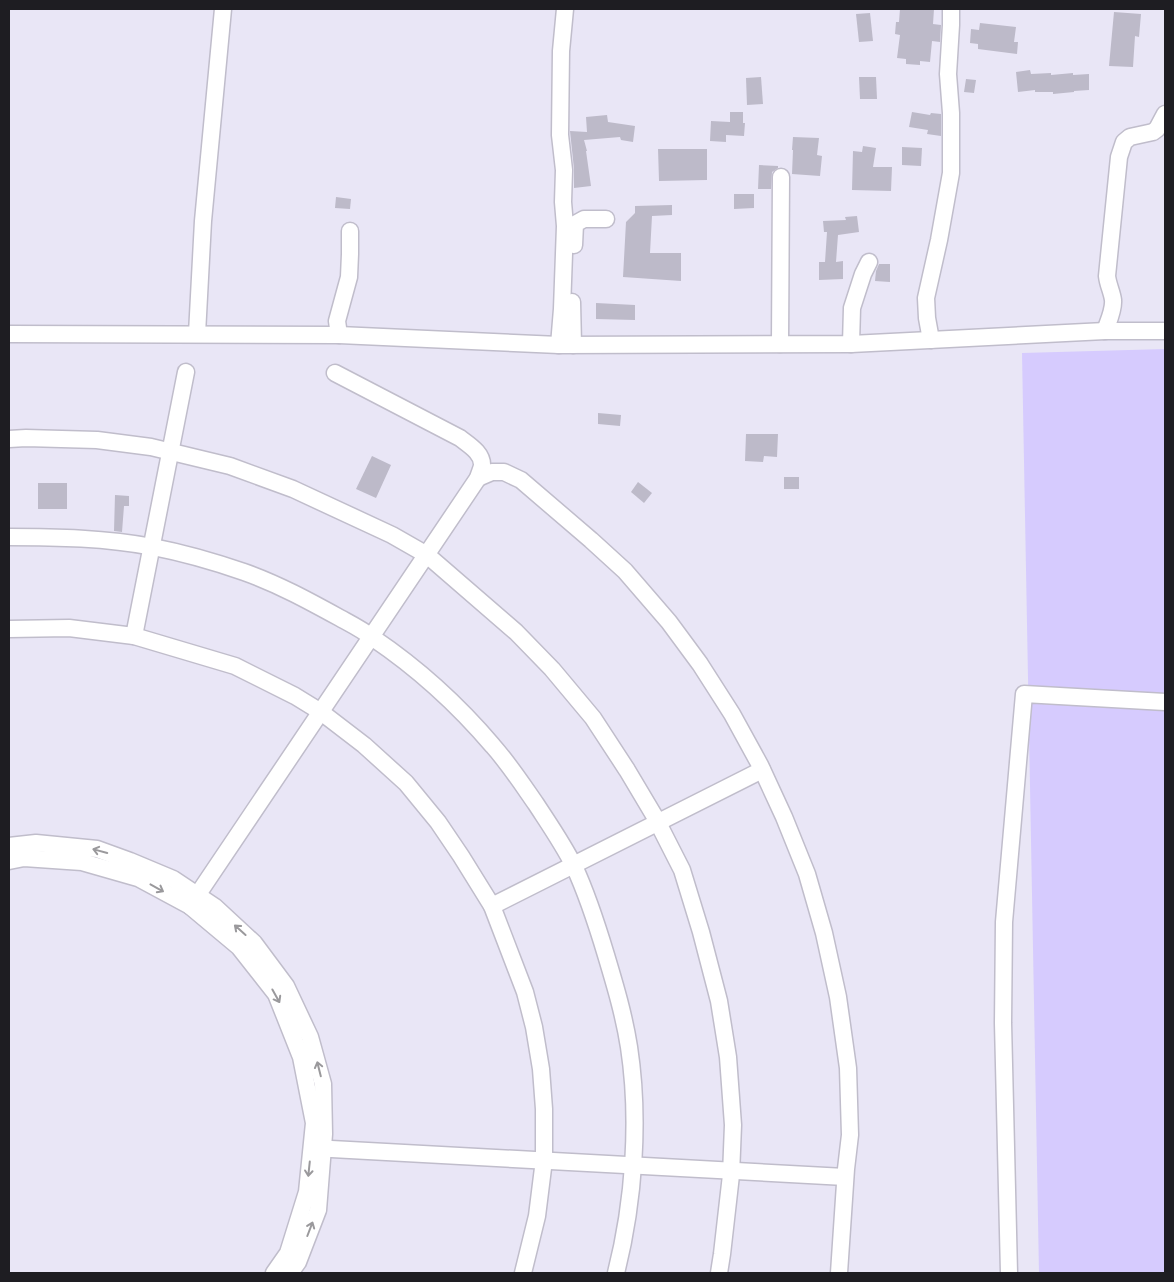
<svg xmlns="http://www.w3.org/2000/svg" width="1174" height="1282" viewBox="0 0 1174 1282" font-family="'Fira Sans',sans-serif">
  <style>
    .green { fill: #d6cbfe }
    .building { fill: #bdbac9 }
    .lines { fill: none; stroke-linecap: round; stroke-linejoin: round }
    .minor-casing { stroke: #c0bdcb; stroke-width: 19 }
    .minor { stroke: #fff; stroke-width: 16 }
    .oneway { stroke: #9a999c }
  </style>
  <rect width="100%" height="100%" fill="#e9e6f6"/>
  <path class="green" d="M 1165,349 L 1165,1273 L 1039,1273 L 1022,353 Z"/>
  <g class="building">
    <path d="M 900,9 L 934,9 L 933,24 L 941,25 L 940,42 L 932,41 L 930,62 L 920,61 L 920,65 L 906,64 L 906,59 L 897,58 L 900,35 L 895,34 L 896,22 L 899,22 Z"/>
    <path d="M 1114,12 L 1141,14 L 1139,37 L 1135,36 L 1133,67 L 1109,66 Z"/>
    <path d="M 870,13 L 873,41 L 859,42 L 856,14 Z"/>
    <path d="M 980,23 L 1016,27 L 1014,42 L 1018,42 L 1017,54 L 978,49 L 978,44 L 970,43 L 971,29 L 979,30 Z"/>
    <path d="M 1030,70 L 1031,74 L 1051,73 L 1051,75 L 1073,73 L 1073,75 L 1089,74 L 1089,90 L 1074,91 L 1074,92 L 1053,94 L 1053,92 L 1035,92 L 1035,90 L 1018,92 L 1016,72 Z"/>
    <path d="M 761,77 L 763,104 L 747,105 L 746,78 Z"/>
    <path d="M 859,77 L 876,77 L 877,99 L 860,99 Z"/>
    <path d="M 966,79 L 976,80 L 974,93 L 964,92 Z"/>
    <path d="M 730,112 L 743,112 L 743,123 L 745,123 L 744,136 L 726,135 L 726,142 L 710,141 L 711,121 L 730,122 Z"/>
    <path d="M 912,112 L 930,115 L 931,113 L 941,114 L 941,136 L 927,134 L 928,130 L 909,127 Z"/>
    <path d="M 607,115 L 608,122 L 635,126 L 633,142 L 621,140 L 620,137 L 584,140 L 587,151 L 586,151 L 591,186 L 574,188 L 574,169 L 570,131 L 587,132 L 586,117 Z"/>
    <path d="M 793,137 L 819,138 L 817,155 L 822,156 L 820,176 L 792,174 L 793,150 L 792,150 Z"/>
    <path d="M 863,146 L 876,148 L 873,167 L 892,167 L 891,191 L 852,190 L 853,151 L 862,152 Z"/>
    <path d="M 902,147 L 922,148 L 921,166 L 902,165 Z"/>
    <path d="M 658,149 L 707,149 L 707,180 L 659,181 Z"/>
    <path d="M 759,165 L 778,166 L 778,168 L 772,172 L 771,189 L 758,189 Z"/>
    <path d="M 734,194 L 754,194 L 754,208 L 734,209 Z"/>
    <path d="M 336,197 L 351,199 L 350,209 L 335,208 Z"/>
    <path d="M 672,205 L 672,215 L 652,216 L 650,253 L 681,253 L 681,281 L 623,277 L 626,222 L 635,213 L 635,206 Z"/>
    <path d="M 857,216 L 859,232 L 838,235 L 836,262 L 843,261 L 843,279 L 819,280 L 819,262 L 825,262 L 827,232 L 824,232 L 823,221 L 846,220 L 845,217 Z"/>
    <path d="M 879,264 L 890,264 L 890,282 L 875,281 L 876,271 Z"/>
    <path d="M 596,303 L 635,305 L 635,320 L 596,319 Z"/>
    <path d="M 598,413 L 621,415 L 620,426 L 598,424 Z"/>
    <path d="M 746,434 L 778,434 L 777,457 L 764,456 L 763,462 L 745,461 Z"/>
    <path d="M 372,456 L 391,465 L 376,498 L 356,489 Z"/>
    <rect x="784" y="477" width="15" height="12"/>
    <path d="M 638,482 L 652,493 L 644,503 L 631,492 Z"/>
    <rect x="38" y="483" width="29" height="26"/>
    <path d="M 115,495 L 129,496 L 129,506 L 124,506 L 122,532 L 114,531 Z"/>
  </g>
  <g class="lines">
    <g class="minor-casing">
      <g id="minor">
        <path d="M 574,245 L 575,224 L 584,219 L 606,219"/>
        <path d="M 572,302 L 573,345"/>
        <path d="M 1105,331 C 1108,322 1114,310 1113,300 C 1112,292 1108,285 1107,276 L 1119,157 L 1124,142 L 1130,137 L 1153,132 L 1157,129 L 1165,114"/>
        <path d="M 9,334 L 339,335 L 559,345 L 851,344 L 1105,331 L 1165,331"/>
        <path d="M 197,334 L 203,221 L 223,9"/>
        <path d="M 339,335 L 337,321 L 349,277 L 350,254 L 350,231"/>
        <path d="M 931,340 L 927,318 L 926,298 L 939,240 L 951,173 L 951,113 L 948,74 L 951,25 L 951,9"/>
        <path d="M 780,344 L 781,177"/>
        <path d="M 851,344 L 852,308 L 863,274 L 869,262"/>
        <path d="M 559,345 L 562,309 L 565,226 L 563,202 L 564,170 L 560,135 L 561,51 L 565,9"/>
        <path d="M 9,439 L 26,438 L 97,440 L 151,447 L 230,466 L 293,489 L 392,535 L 427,555 L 516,632 L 552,669 L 593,718 L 627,770 L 655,817 L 682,870 L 701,932 L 719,1001 L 728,1057 L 733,1125 L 731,1175 L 722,1254 L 719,1273"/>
        <path d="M 478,478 L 492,472 L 504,472 L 521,480 L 591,540 L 625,571 L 669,622 L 700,664 L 732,714 L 760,765 L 784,817 L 807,874 L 824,933 L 838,997 L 848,1068 L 850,1135 L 846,1169 L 839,1273"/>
        <path d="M 9,537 C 57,537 106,538 153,547 C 184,553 215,562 244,572 C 278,584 309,601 340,618 C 351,624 363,630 373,638 C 416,667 459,706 493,746 C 509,764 522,784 536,804 C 549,824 563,844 574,866 C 587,894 597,925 606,955 C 615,985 624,1015 629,1047 C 640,1119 634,1202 616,1273"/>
        <path d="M 9,629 L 69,628 L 134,636 L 235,666 L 295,696 L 321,712 L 364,745 L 406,783 L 438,822 L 461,856 L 492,906 L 525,992 L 534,1027 L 541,1069 L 544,1109 L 544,1160 L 537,1216 L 523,1273"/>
        <path d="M 134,636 L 186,372"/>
        <path d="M 9,846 L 36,843 L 97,849 L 130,861 L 173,879 L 215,907 L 254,943 L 286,986 L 310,1037 L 323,1084 L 324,1134 L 318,1210 L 298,1262 L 290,1273"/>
        <path d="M 9,861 L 24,858 L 82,862 L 138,878 L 190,906 L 239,947 L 276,994 L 301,1057 L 314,1123 L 307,1192 L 288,1253 L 274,1273"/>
        <path d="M 190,906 L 478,478 C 479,474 481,470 482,466 C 483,453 469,445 460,438 L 335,373"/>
        <path d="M 492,906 L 762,770"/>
        <path d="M 313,1148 L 845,1177"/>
        <path d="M 1009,1273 L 1003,1023 L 1004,922 L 1024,694 L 1165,702"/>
      </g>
    </g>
    <use href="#minor" class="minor"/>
  </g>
  <defs><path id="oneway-shaft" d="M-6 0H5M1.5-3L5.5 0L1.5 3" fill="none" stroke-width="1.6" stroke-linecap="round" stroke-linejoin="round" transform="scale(1.25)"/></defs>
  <g class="oneway">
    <use href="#oneway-shaft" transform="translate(100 851) rotate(-165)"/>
    <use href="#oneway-shaft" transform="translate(157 888) rotate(29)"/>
    <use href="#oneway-shaft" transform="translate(240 930) rotate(-138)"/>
    <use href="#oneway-shaft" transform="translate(276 996) rotate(61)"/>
    <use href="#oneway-shaft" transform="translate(319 1069) rotate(-104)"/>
    <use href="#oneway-shaft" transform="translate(309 1169) rotate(96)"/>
    <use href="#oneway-shaft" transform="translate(310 1229) rotate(-69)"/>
  </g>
  <rect width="1174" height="1282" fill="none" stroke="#1e1d22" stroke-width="20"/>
</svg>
